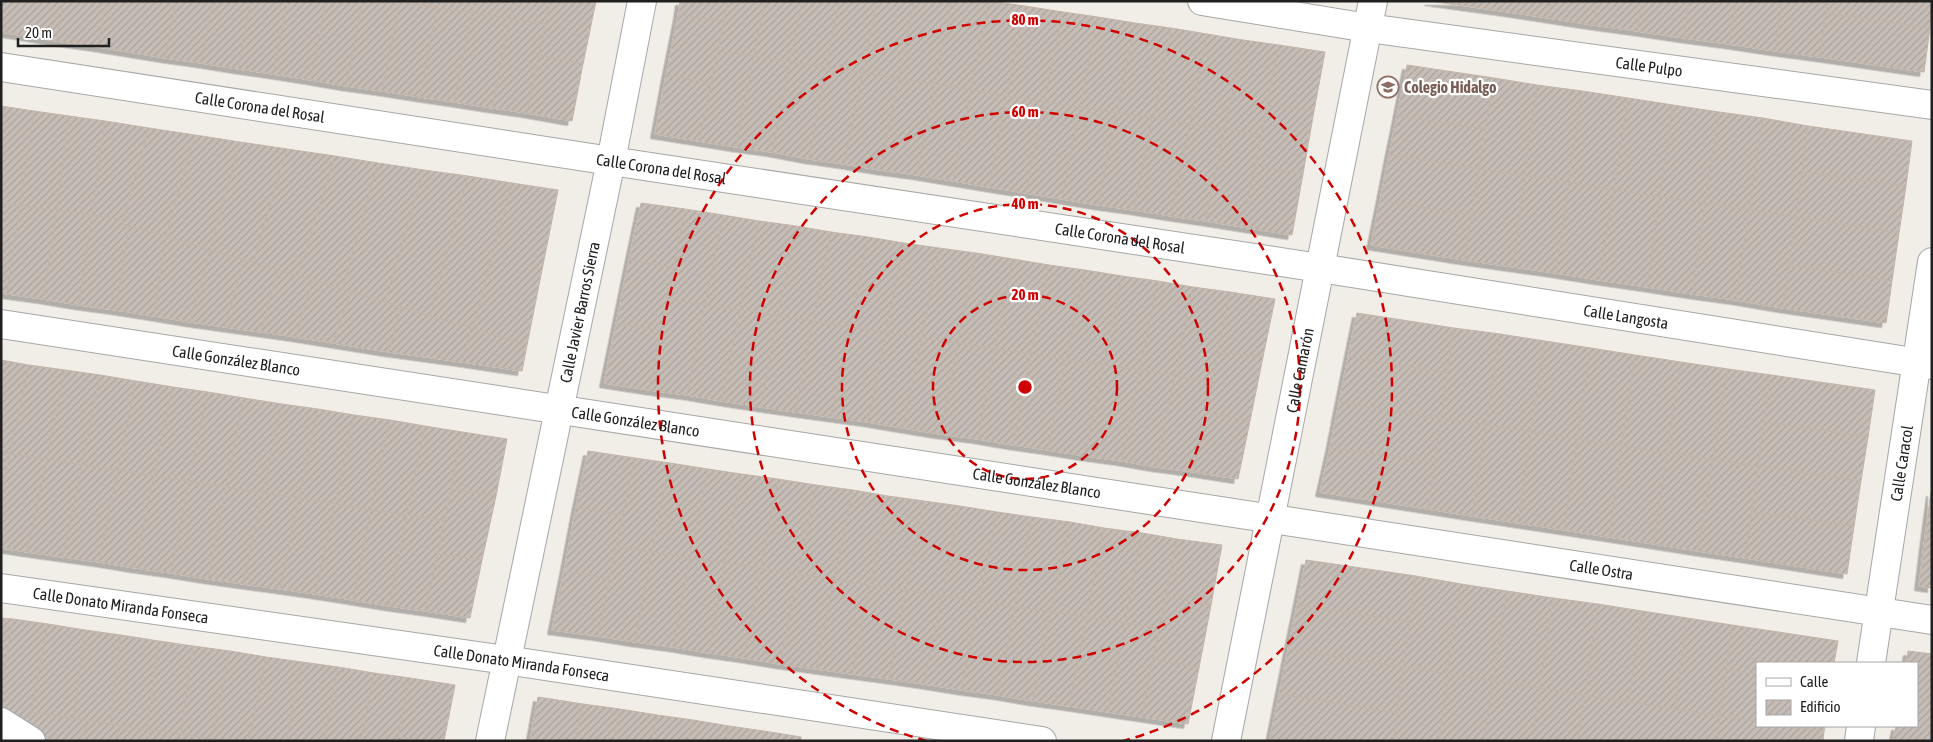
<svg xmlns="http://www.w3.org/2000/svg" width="1933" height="742" viewBox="0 0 1933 742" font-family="'Asap Condensed',sans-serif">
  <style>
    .building { fill: url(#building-hatch); stroke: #c3b4a9; filter: url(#shadow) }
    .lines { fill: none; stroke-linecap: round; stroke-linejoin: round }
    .minor-casing { stroke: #a7a7a7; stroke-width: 30 }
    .minor { stroke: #fff; stroke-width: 28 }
    .ring { fill: none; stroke: #d10000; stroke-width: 2.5; stroke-dasharray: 9 6 }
    .labels { text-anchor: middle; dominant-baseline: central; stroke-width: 4.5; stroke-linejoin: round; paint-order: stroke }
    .street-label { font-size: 16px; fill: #202020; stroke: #fff }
    .education-label { font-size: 16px; font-weight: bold; fill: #785e54; stroke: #fff; text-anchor: start }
    .centre { fill: #d10000; stroke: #fff; stroke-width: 2.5 }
    .ring-label { font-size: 15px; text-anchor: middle; font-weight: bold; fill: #d10000; stroke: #fff; stroke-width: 4.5; stroke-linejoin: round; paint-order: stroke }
  </style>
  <defs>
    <pattern id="building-hatch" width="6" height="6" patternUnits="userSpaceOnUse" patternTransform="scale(1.25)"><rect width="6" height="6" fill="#c6bdb6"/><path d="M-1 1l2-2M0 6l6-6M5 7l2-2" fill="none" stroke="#aaa29c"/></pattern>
    <filter id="shadow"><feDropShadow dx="-4.5" dy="4.5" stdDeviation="0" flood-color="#0004"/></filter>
  </defs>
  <rect width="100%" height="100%" fill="#f1ede7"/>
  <g class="building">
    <path d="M 1,1 L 64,1 L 56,41 L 1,32 Z"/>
    <path d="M 64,1 L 106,1 L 98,47 L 56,41 Z"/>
    <path d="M 106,1 L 176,1 L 165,58 L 98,47 Z"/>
    <path d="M 176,1 L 213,1 L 201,63 L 165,58 Z"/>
    <path d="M 213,1 L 251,1 L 238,69 L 201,63 Z"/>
    <path d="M 251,1 L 288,1 L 273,74 L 238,69 Z"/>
    <path d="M 288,1 L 326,1 L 311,80 L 273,74 Z"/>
    <path d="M 326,1 L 363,1 L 346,86 L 311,80 Z"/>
    <path d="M 363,1 L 400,2 L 382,91 L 346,86 Z"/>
    <path d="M 400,1 L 438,1 L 437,8 Z"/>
    <path d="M 438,1 L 474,1 L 472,13 L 437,8 Z"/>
    <path d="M 474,1 L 513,1 L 510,19 L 472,13 Z"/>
    <path d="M 513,1 L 550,1 L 545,24 L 510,19 Z"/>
    <path d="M 550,1 L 596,1 L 583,64 L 539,55 Z"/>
    <path d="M 680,1 L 728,1 L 724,21 L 678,15 Z"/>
    <path d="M 728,1 L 765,1 L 754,56 L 718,51 Z"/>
    <path d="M 765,1 L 802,1 L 790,62 L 754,56 Z"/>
    <path d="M 802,1 L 839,1 L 826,67 L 790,62 Z"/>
    <path d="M 839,1 L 877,1 L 863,73 L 826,67 Z"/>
    <path d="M 877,1 L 914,1 L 899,79 L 863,73 Z"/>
    <path d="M 914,1 L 952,1 L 935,84 L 899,79 Z"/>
    <path d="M 952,1 L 989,1 L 971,90 L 935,84 Z"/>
    <path d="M 989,1 L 1025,6 L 1007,96 L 971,90 Z"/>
    <path d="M 1429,1 L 1504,1 L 1502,11 Z"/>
    <path d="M 1504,1 L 1551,1 L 1548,18 L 1502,11 Z"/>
    <path d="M 1551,1 L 1597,1 L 1593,25 L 1548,18 Z"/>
    <path d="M 1597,1 L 1642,1 L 1637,31 L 1593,25 Z"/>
    <path d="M 1642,1 L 1689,1 L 1684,38 L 1637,31 Z"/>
    <path d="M 1689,1 L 1736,1 L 1729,44 L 1684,38 Z"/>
    <path d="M 1736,1 L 1782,1 L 1775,51 L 1729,44 Z"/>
    <path d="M 1782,1 L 1828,1 L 1820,57 L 1775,51 Z"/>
    <path d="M 1828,1 L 1932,1 L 1930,28 L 1826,13 Z"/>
    <path d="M 400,2 L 437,8 L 420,97 L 382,91 Z"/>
    <path d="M 1025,6 L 1063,12 L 1044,102 L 1007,96 Z"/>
    <path d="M 437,8 L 472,13 L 454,102 L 420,97 Z"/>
    <path d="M 1063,12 L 1098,17 L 1080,107 L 1044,102 Z"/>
    <path d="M 472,13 L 510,19 L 492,108 L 454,102 Z"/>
    <path d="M 1826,13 L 1930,28 L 1924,72 L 1820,57 Z"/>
    <path d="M 678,15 L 724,21 L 711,83 L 666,75 Z"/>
    <path d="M 1098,17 L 1135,23 L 1117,113 L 1080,107 Z"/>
    <path d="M 510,19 L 545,24 L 527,113 L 492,108 Z"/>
    <path d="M 1135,23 L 1171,28 L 1154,118 L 1117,113 Z"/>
    <path d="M 1171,28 L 1207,34 L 1190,124 L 1154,118 Z"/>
    <path d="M 1207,34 L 1243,40 L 1225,129 L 1190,124 Z"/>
    <path d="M 1243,40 L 1279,45 L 1261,135 L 1225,129 Z"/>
    <path d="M 1279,45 L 1325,52 L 1314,111 L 1267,105 Z"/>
    <path d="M 718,51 L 754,56 L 736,147 L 699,141 Z"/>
    <path d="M 539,55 L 583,64 L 572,121 L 527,113 Z"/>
    <path d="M 754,56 L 790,62 L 772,152 L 736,147 Z"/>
    <path d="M 790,62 L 826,67 L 809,159 L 772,152 Z"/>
    <path d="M 1407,65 L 1494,78 L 1485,129 L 1397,116 Z"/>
    <path d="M 826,67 L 863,73 L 844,164 L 809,159 Z"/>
    <path d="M 863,73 L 899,79 L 880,170 L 844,164 Z"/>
    <path d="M 666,75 L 711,83 L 699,141 L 655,134 Z"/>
    <path d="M 1494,78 L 1537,85 L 1525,176 L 1479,169 Z"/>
    <path d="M 899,79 L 935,84 L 917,175 L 880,170 Z"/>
    <path d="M 935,84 L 971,90 L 953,181 L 917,175 Z"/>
    <path d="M 1537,85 L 1582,91 L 1569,182 L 1525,176 Z"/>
    <path d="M 971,90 L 1007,96 L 989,187 L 953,181 Z"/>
    <path d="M 1582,91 L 1628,98 L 1614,190 L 1569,182 Z"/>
    <path d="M 1007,96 L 1044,102 L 1026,193 L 989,187 Z"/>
    <path d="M 1628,98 L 1673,105 L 1660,197 L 1614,190 Z"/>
    <path d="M 1044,102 L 1080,107 L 1062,199 L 1026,193 Z"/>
    <path d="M 1267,105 L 1314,111 L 1303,174 L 1255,166 Z"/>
    <path d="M 1673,105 L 1719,112 L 1705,203 L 1660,197 Z"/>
    <path d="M 1,106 L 34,111 L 20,206 L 1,203 Z"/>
    <path d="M 1080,107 L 1117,113 L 1098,205 L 1062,199 Z"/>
    <path d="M 34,111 L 69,116 L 57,210 L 20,206 Z"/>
    <path d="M 1719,112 L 1763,118 L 1749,210 L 1705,203 Z"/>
    <path d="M 1117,113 L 1152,118 L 1134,210 L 1098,205 Z"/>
    <path d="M 69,116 L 105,121 L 92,215 L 57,210 Z"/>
    <path d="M 1397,116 L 1485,129 L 1479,169 L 1389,155 Z"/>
    <path d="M 1152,118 L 1190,124 L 1171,216 L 1134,210 Z"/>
    <path d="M 1763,118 L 1808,126 L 1796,217 L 1749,210 Z"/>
    <path d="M 105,121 L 149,128 L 123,220 L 92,215 Z"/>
    <path d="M 1190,124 L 1225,129 L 1205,221 L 1171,216 Z"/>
    <path d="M 1808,126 L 1912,141 L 1906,186 L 1802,172 Z"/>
    <path d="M 149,128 L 195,135 L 166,236 L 122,224 Z"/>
    <path d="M 1225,129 L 1261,135 L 1243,227 L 1205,221 Z"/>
    <path d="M 195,135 L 240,142 L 210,250 L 166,236 Z"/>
    <path d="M 240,142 L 287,149 L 253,263 L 210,250 Z"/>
    <path d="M 287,149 L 335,156 L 298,276 L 253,263 Z"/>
    <path d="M 1389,155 L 1479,169 L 1472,215 L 1380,201 Z"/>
    <path d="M 335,156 L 378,163 L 342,290 L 298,276 Z"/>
    <path d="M 378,163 L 424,170 L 385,302 L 342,290 Z"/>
    <path d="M 1255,166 L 1303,174 L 1292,235 L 1243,227 Z"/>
    <path d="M 1479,169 L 1525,176 L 1513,267 L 1464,260 Z"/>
    <path d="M 424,170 L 468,176 L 430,316 L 385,302 Z"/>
    <path d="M 1802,172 L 1906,186 L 1899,233 L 1796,217 Z"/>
    <path d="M 468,176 L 512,183 L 473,329 L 430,316 Z"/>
    <path d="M 1525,176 L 1569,182 L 1556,273 L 1513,267 Z"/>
    <path d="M 1569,182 L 1614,190 L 1599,280 L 1556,273 Z"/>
    <path d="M 512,183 L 558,190 L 527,345 L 473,329 Z"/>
    <path d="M 1614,190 L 1660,197 L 1647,287 L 1599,280 Z"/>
    <path d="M 1660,197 L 1705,203 L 1692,294 L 1647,287 Z"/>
    <path d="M 1380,201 L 1472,215 L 1464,260 L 1371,245 Z"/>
    <path d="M 1,203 L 20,206 L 7,294 L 1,293 Z"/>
    <path d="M 641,203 L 685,209 L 674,268 L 629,260 Z"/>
    <path d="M 1705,203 L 1749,210 L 1736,300 L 1692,294 Z"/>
    <path d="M 20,206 L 57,210 L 43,299 L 7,294 Z"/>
    <path d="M 685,209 L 723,215 L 705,305 L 667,299 Z"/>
    <path d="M 57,210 L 92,215 L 79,305 L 43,299 Z"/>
    <path d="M 1749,210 L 1796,217 L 1783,308 L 1736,300 Z"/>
    <path d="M 92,215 L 123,220 L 122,224 L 129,226 L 116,310 L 79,305 Z"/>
    <path d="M 723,215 L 759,221 L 740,310 L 705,305 Z"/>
    <path d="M 1796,217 L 1899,233 L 1892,281 L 1789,265 Z"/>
    <path d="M 759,221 L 796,226 L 778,316 L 740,310 Z"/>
    <path d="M 129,226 L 166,236 L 154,316 L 116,310 Z"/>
    <path d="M 796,226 L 831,232 L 813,321 L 778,316 Z"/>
    <path d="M 831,232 L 868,237 L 850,327 L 813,321 Z"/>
    <path d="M 166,236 L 210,250 L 190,322 L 154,316 Z"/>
    <path d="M 868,237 L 904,243 L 886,332 L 850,327 Z"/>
    <path d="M 904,243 L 939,248 L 922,338 L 886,332 Z"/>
    <path d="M 939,248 L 976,253 L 958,343 L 922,338 Z"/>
    <path d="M 210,250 L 244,260 L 225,327 L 190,322 Z"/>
    <path d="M 976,253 L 1013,259 L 995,349 L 958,343 Z"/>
    <path d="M 1013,259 L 1049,265 L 1031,354 L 995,349 Z"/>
    <path d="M 244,260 L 278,270 L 261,332 L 225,327 Z"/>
    <path d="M 629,260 L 674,268 L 661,330 L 616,324 Z"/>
    <path d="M 1049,265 L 1085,270 L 1066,360 L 1031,354 Z"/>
    <path d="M 1789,265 L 1892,281 L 1886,323 L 1783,308 Z"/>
    <path d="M 278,270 L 313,280 L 296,337 L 261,332 Z"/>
    <path d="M 1085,270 L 1122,276 L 1104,365 L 1066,360 Z"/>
    <path d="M 1122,276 L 1158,281 L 1140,370 L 1104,365 Z"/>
    <path d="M 313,280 L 351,292 L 333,343 L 296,337 Z"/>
    <path d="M 1158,281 L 1193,287 L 1175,376 L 1140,370 Z"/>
    <path d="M 1193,287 L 1230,292 L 1213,382 L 1175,376 Z"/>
    <path d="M 351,292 L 401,307 L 389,352 L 333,343 Z"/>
    <path d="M 1230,292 L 1275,299 L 1263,357 L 1218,352 Z"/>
    <path d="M 667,299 L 705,305 L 687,395 L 649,390 Z"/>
    <path d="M 705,305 L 740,310 L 722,401 L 687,395 Z"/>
    <path d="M 401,307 L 471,328 L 462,362 L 389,352 Z"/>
    <path d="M 740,310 L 778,316 L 761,407 L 722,401 Z"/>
    <path d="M 1357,313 L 1454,328 L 1447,373 L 1348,357 Z"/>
    <path d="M 778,316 L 813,321 L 795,412 L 761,407 Z"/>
    <path d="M 813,321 L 850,327 L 831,417 L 795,412 Z"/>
    <path d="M 616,324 L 661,330 L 649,390 L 604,383 Z"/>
    <path d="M 850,327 L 886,332 L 868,422 L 831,417 Z"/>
    <path d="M 471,328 L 527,345 L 522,371 L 462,362 Z"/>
    <path d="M 1454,328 L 1500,334 L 1486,425 L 1441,418 Z"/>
    <path d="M 886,332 L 922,338 L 903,428 L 868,422 Z"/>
    <path d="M 1500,334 L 1545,341 L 1531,432 L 1486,425 Z"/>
    <path d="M 922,338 L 958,343 L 940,434 L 903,428 Z"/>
    <path d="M 1545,341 L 1591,348 L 1577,439 L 1531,432 Z"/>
    <path d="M 958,343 L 995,349 L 978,439 L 940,434 Z"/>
    <path d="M 1591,348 L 1635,355 L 1622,446 L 1577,439 Z"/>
    <path d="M 995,349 L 1031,354 L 1013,445 L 978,439 Z"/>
    <path d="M 1218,352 L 1263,357 L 1250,421 L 1206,413 Z"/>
    <path d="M 1031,354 L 1066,360 L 1048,450 L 1013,445 Z"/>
    <path d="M 1635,355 L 1681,362 L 1667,453 L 1622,446 Z"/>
    <path d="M 1348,357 L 1447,373 L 1441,419 L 1339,402 Z"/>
    <path d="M 1,360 L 29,365 L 10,454 L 1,452 Z"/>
    <path d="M 1066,360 L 1104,365 L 1085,456 L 1048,450 Z"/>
    <path d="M 1681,362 L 1728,369 L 1713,460 L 1667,453 Z"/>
    <path d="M 29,365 L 65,370 L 47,459 L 10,454 Z"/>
    <path d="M 1104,365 L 1140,370 L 1122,461 L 1085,456 Z"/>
    <path d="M 1728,369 L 1771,375 L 1758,467 L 1713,460 Z"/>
    <path d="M 65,370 L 100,375 L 82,465 L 47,459 Z"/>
    <path d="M 1140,370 L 1175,376 L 1156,467 L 1122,461 Z"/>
    <path d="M 100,375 L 136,381 L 118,470 L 82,465 Z"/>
    <path d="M 1771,375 L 1875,390 L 1868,437 L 1764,422 Z"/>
    <path d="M 1175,376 L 1213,382 L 1194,472 L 1156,467 Z"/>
    <path d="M 136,381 L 173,387 L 154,476 L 118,470 Z"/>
    <path d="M 173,387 L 208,392 L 189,481 L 154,476 Z"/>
    <path d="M 208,392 L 244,398 L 226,487 L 189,481 Z"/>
    <path d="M 244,398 L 282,404 L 263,493 L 226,487 Z"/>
    <path d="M 1339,402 L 1441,419 L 1435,462 L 1330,448 Z"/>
    <path d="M 282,404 L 318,409 L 299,498 L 263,493 Z"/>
    <path d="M 318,409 L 354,415 L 335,504 L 299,498 Z"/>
    <path d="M 1206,413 L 1250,421 L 1238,479 L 1194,472 Z"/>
    <path d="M 354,415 L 390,420 L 371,510 L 335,504 Z"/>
    <path d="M 1441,418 L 1486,425 L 1472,516 L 1428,509 Z"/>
    <path d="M 390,420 L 425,426 L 407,515 L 371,510 Z"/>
    <path d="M 1764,422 L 1868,437 L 1861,481 L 1758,466 Z"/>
    <path d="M 1486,425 L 1531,432 L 1518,523 L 1472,516 Z"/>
    <path d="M 425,426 L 462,432 L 444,521 L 407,515 Z"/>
    <path d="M 462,432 L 507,439 L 496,496 L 451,489 Z"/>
    <path d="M 1531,432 L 1577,439 L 1564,530 L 1518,523 Z"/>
    <path d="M 1577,439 L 1622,446 L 1609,537 L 1564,530 Z"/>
    <path d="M 1622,446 L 1667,453 L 1654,544 L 1609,537 Z"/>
    <path d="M 1330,448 L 1435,462 L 1428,509 L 1320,492 Z"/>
    <path d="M 588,451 L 635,458 L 623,515 L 576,508 Z"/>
    <path d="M 1,452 L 10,454 L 1,494 Z"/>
    <path d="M 1667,453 L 1713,460 L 1698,551 L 1654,544 Z"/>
    <path d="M 10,454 L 47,459 L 27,552 L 1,548 L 1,494 Z"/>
    <path d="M 635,458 L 670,463 L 652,552 L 616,547 Z"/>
    <path d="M 47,459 L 82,465 L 63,557 L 27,552 Z"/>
    <path d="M 1713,460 L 1758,467 L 1745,558 L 1698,551 Z"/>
    <path d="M 670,463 L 708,469 L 690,558 L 652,552 Z"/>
    <path d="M 82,465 L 118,470 L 99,562 L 63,557 Z"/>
    <path d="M 1758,466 L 1861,481 L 1854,526 L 1752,512 Z"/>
    <path d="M 708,469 L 741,474 L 725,563 L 690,558 Z"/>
    <path d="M 118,470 L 154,476 L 135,568 L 99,562 Z"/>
    <path d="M 741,474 L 778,479 L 761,568 L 725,563 Z"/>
    <path d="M 154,476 L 189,481 L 171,573 L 135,568 Z"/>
    <path d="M 778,479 L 816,485 L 798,574 L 761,568 Z"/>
    <path d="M 189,481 L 226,487 L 208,579 L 171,573 Z"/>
    <path d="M 816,485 L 853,490 L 834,580 L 798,574 Z"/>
    <path d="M 226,487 L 263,493 L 243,584 L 208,579 Z"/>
    <path d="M 451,489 L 496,496 L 482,560 L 438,554 Z"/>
    <path d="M 853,490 L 888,496 L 870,585 L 834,580 Z"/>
    <path d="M 1931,492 L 1932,492 L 1932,538 L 1925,537 Z"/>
    <path d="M 263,493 L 299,498 L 280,589 L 243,584 Z"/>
    <path d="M 888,496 L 924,501 L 906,590 L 870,585 Z"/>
    <path d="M 299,498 L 335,504 L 315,594 L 280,589 Z"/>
    <path d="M 924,501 L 960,506 L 942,596 L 906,590 Z"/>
    <path d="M 335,504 L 371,510 L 353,600 L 315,594 Z"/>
    <path d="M 960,506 L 997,512 L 979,602 L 942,596 Z"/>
    <path d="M 576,508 L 623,515 L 609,579 L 564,571 Z"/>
    <path d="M 371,510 L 407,515 L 389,606 L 353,600 Z"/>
    <path d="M 997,512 L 1032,517 L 1015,607 L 979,602 Z"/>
    <path d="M 1752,512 L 1854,526 L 1847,574 L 1745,558 Z"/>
    <path d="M 407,515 L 444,521 L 425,611 L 389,606 Z"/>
    <path d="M 1032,517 L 1070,522 L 1051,612 L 1015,607 Z"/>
    <path d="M 1070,522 L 1104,528 L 1087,617 L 1051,612 Z"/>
    <path d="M 1104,528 L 1142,533 L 1125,623 L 1087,617 Z"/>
    <path d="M 1142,533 L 1177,539 L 1159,628 L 1125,623 Z"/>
    <path d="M 1925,537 L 1932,538 L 1932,588 L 1919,586 Z"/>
    <path d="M 1177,539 L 1222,545 L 1211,605 L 1166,597 Z"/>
    <path d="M 616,547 L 652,552 L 635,642 L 598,636 Z"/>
    <path d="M 652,552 L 690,558 L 673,647 L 635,642 Z"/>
    <path d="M 438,554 L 482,560 L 470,618 L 425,611 Z"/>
    <path d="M 690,558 L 725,563 L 709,653 L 673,647 Z"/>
    <path d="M 1306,560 L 1416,576 L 1410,622 L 1297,605 Z"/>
    <path d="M 725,563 L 761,568 L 744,658 L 709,653 Z"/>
    <path d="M 761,568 L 798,574 L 780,664 L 744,658 Z"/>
    <path d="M 564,571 L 609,579 L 598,636 L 552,630 Z"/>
    <path d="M 798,574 L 834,580 L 816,669 L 780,664 Z"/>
    <path d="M 1416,576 L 1461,584 L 1447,674 L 1403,667 Z"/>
    <path d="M 834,580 L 870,585 L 852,674 L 816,669 Z"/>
    <path d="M 1461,584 L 1507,591 L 1493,681 L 1447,674 Z"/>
    <path d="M 870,585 L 906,590 L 889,679 L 852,674 Z"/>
    <path d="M 906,590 L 942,596 L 924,684 L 889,679 Z"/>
    <path d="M 1507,591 L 1553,598 L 1540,688 L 1493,681 Z"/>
    <path d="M 942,596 L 979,602 L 961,690 L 924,684 Z"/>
    <path d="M 1166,597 L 1211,605 L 1199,668 L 1153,659 Z"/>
    <path d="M 1553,598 L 1598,604 L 1585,695 L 1540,688 Z"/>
    <path d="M 979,602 L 1015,607 L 998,695 L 961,690 Z"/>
    <path d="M 1598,604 L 1642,611 L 1629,702 L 1585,695 Z"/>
    <path d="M 1297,605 L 1410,622 L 1403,667 L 1288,649 Z"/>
    <path d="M 1015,607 L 1051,612 L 1033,701 L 998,695 Z"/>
    <path d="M 1642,611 L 1687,618 L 1675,709 L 1629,702 Z"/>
    <path d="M 1051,612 L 1087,617 L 1069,706 L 1033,701 Z"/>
    <path d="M 1087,617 L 1125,623 L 1108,712 L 1069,706 Z"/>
    <path d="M 1,618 L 13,619 L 1,690 Z"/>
    <path d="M 1687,618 L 1732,625 L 1720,716 L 1675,709 Z"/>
    <path d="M 13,619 L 48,624 L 28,727 L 1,710 L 1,690 Z"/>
    <path d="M 1125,623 L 1159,628 L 1142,717 L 1108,712 Z"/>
    <path d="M 48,624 L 85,630 L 74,718 L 31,712 Z"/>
    <path d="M 1732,625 L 1838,641 L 1834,663 L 1757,663 L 1757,674 L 1726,670 Z"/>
    <path d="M 85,630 L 121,635 L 110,724 L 74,718 Z"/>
    <path d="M 121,635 L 159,641 L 147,730 L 110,724 Z"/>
    <path d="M 159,641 L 193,646 L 181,734 L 147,730 Z"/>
    <path d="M 193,646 L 230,651 L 212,739 L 181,734 Z"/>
    <path d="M 1288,649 L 1403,667 L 1397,713 L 1279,694 Z"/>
    <path d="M 230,651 L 266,657 L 249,741 L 212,739 Z"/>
    <path d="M 1908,651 L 1932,654 L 1932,701 L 1917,698 L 1917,663 L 1906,663 Z"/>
    <path d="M 266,657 L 302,662 L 286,741 L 249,741 Z"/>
    <path d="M 1153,659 L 1199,668 L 1188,724 L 1142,717 Z"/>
    <path d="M 302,662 L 338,667 L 324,741 L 286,741 Z"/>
    <path d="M 338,667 L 374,673 L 361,741 L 324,741 Z"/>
    <path d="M 1403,667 L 1449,674 L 1439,741 L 1393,741 Z"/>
    <path d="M 1726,670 L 1757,674 L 1757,721 L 1720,716 Z"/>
    <path d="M 374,673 L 410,678 L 397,741 L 361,741 Z"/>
    <path d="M 1449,674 L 1493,681 L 1484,741 L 1439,741 Z"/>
    <path d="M 410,678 L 455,685 L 444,741 L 425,741 L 398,737 Z"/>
    <path d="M 1493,681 L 1540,688 L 1532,741 L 1484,741 Z"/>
    <path d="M 1540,688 L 1585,695 L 1578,741 L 1532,741 Z"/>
    <path d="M 1279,694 L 1397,713 L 1393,741 L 1281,741 L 1270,739 Z"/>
    <path d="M 1585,695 L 1720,716 L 1717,741 L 1578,741 Z"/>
    <path d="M 538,697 L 583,704 L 575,741 L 530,741 Z"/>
    <path d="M 1917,698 L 1932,701 L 1932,741 L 1893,741 L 1896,726 L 1917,726 Z"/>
    <path d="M 583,704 L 620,709 L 613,741 L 575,741 Z"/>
    <path d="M 620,709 L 657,715 L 652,741 L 613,741 Z"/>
    <path d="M 31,712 L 90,721 L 79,741 L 52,741 L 28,727 Z"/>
    <path d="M 657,715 L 693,720 L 688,741 L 652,741 Z"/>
    <path d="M 1720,716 L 1757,721 L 1757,726 L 1787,726 L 1824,731 L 1823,741 L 1717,741 Z"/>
    <path d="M 693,720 L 729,726 L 726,741 L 688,741 Z"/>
    <path d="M 90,721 L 122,726 L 115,738 L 119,741 L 79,741 Z"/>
    <path d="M 122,726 L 151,730 L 147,741 L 119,741 L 115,738 Z"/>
    <path d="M 729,726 L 764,731 L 763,741 L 726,741 Z"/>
    <path d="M 1787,726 L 1825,726 L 1824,731 Z"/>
    <path d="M 151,730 L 181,734 L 179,741 L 147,741 Z"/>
    <path d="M 764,731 L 801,737 L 801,741 L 763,741 Z"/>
    <path d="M 181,734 L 212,739 L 212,741 L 179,741 Z"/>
  </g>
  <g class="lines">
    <g class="minor-casing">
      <g id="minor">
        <path id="s1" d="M 1202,1 L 1368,28 L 1932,105"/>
        <path id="s2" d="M 1,67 L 611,161 L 1320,268 L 1932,365"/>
        <path id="s3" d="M 1,324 L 1932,620"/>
        <path id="s4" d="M 1,588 L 506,660 L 1042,741"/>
        <path id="s5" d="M 1871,663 L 1932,262"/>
        <path d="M 1,722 L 31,741"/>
        <path id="s6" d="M 490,741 L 611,161 L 642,1"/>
        <path id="s7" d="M 1226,741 L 1373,1"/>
        <path d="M 1859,741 L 1861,726"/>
      </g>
    </g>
    <use href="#minor" class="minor"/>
  </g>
  <g class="ring">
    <circle cx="1025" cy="387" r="92"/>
    <circle cx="1025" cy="387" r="183"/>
    <circle cx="1025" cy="387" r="275"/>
    <path d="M927 741A367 367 0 1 1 1123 741"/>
  </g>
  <defs>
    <g id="school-ring" transform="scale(1.125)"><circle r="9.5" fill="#fff" stroke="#8d6e63" stroke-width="1.5"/><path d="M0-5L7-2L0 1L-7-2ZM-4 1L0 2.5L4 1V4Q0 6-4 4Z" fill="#8d6e63"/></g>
  </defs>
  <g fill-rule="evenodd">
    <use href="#school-ring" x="1388" y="87"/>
  </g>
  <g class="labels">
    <g class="street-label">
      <text stroke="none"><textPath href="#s1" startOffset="452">Calle Pulpo</textPath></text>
      <text stroke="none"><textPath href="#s2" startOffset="262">Calle Corona del Rosal</textPath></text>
      <text stroke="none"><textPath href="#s2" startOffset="668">Calle Corona del Rosal</textPath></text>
      <text stroke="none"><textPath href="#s2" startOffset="1132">Calle Corona del Rosal</textPath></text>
      <text stroke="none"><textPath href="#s6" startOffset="438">Calle Javier Barros Sierra</textPath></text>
      <text stroke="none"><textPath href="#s2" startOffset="1644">Calle Langosta</textPath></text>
      <text stroke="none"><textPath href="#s3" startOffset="238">Calle González Blanco</textPath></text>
      <text stroke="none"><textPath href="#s7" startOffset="378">Calle Camarón</textPath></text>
      <text stroke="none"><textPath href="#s3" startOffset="642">Calle González Blanco</textPath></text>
      <text stroke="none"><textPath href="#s5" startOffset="202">Calle Caracol</textPath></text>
      <text stroke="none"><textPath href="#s3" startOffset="1048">Calle González Blanco</textPath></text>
      <text stroke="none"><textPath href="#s3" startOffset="1619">Calle Ostra</textPath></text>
      <text stroke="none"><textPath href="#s4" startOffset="121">Calle Donato Miranda Fonseca</textPath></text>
      <text stroke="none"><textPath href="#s4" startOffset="526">Calle Donato Miranda Fonseca</textPath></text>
    </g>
    <g class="education-label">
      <text x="1404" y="87">Colegio Hidalgo</text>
    </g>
  </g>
  <circle cx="1025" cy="387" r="8" class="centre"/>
  <g class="ring-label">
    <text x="1025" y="25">80 m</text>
    <text x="1025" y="117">60 m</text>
    <text x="1025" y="209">40 m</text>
    <text x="1025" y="300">20 m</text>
  </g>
  <rect width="1933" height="742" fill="none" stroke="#202020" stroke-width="5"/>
  <rect x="1756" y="662" width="162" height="65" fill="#ffffff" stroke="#a6a6a6"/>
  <rect x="1766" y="678" width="25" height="8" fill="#ffffff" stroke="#a6a6a6"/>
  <text x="1800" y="687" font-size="15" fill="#202020">Calle</text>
  <rect x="1766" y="700" width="25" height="15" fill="url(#building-hatch)" stroke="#a6a6a6"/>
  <text x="1800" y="712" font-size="15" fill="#202020">Edificio</text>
  <path d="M18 38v8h91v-8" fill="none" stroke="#202020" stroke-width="2.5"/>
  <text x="25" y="38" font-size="15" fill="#202020" stroke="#ffffff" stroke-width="4" paint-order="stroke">20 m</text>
</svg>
